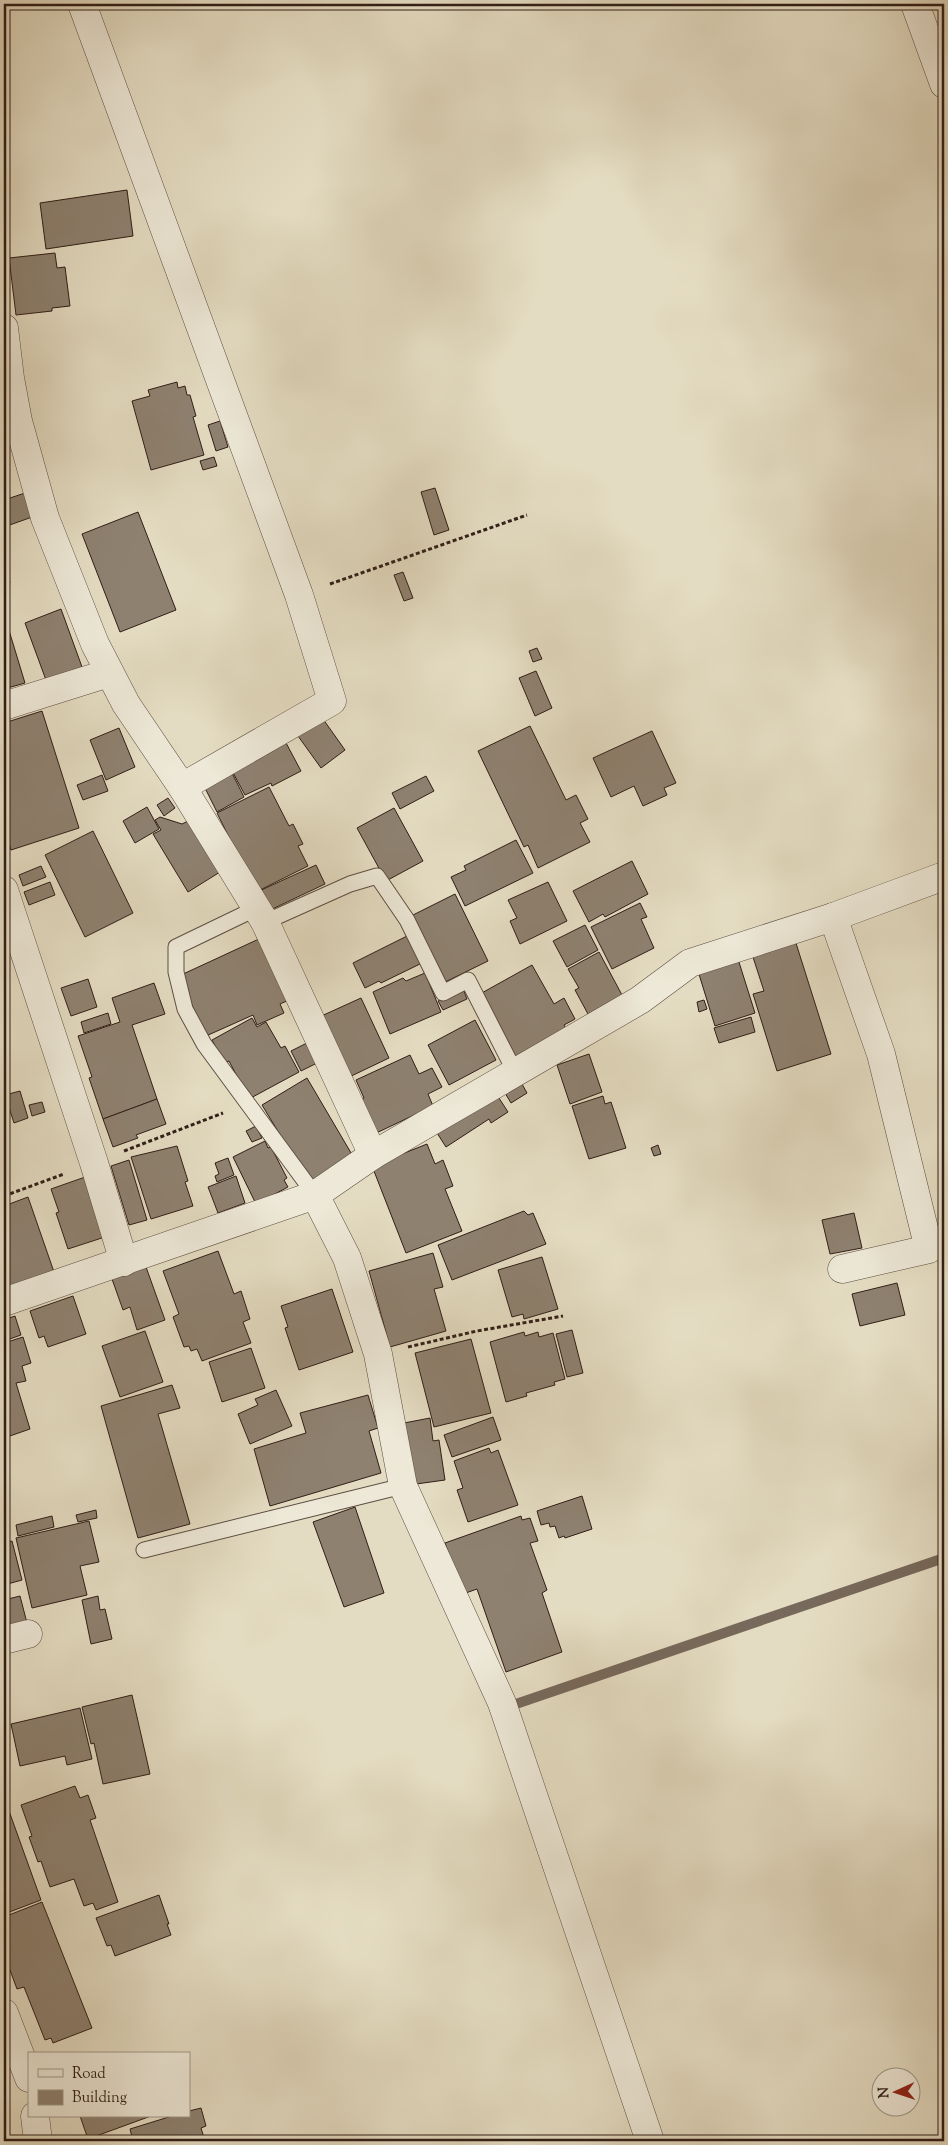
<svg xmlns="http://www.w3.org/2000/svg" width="948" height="2145" viewBox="0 0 948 2145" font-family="'Sorts Mill Goudy',serif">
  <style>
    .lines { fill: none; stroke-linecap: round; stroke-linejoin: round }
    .stream { stroke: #77695b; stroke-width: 10 }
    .building { fill: #8e8170; stroke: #301e17 }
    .lane-casing { stroke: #5d4e42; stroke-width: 17 }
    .street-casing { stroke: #5d4e42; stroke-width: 29 }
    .path { stroke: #301e17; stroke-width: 3; stroke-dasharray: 4 2.5; stroke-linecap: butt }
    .lane { stroke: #ede8d7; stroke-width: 15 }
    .street { stroke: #ede8d7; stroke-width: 28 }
  </style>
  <rect width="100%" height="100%" fill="#e4dcc2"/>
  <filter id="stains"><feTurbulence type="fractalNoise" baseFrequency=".004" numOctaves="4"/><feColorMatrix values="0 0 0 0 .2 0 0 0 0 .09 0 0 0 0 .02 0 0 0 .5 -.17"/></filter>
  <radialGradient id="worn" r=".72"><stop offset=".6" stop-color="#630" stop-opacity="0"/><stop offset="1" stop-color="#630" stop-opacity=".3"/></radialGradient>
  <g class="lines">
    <path class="stream" d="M 513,1705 L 944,1558"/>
  </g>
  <g class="building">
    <path d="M 127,190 L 133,236 L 46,249 L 40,203 Z"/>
    <path d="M 55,253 L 57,268 L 65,267 L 70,306 L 52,308 L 52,311 L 16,315 L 9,258 Z"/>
    <path d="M 177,382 L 178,388 L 185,386 L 187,395 L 190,395 L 196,416 L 193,417 L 204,455 L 151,470 L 132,401 L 150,396 L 148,390 Z"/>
    <path d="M 220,421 L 228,447 L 216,451 L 208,425 Z"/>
    <path d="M 214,457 L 217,466 L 203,470 L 200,461 Z"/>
    <path d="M 435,488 L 449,530 L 434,535 L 421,492 Z"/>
    <path d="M 28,492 L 35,516 L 4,527 L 4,500 Z"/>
    <path d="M 138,512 L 176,610 L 120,632 L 82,534 Z"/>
    <path d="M 4,564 L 10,583 L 4,585 Z"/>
    <path d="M 403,572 L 413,598 L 404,601 L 394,575 Z"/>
    <path d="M 61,609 L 82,667 L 46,680 L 25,623 Z"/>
    <path d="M 4,614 L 25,683 L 4,689 Z"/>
    <path d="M 537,648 L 542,659 L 533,662 L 529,651 Z"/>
    <path d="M 536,671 L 552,708 L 535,716 L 519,678 Z"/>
    <path d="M 42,711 L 79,828 L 11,850 L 4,827 L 4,723 Z"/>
    <path d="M 323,719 L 345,750 L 321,768 L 298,736 Z"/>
    <path d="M 530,726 L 566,800 L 576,795 L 588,819 L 580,823 L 590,842 L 538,868 L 528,845 L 524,847 L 478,751 Z"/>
    <path d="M 119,728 L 135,767 L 106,780 L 90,740 Z"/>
    <path d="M 652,731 L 676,783 L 664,788 L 667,795 L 643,806 L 634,786 L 611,797 L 593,758 Z"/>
    <path d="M 285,741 L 301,771 L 272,786 L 271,783 L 245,795 L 232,771 Z"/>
    <path d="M 231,771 L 244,797 L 217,812 L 204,786 Z"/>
    <path d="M 102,775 L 108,791 L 83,800 L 77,785 Z"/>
    <path d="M 426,776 L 434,791 L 400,809 L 392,793 Z"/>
    <path d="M 269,787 L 289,826 L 293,824 L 303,844 L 298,846 L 308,866 L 256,892 L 217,813 Z"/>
    <path d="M 168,798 L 175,808 L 164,816 L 157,805 Z"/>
    <path d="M 147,807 L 159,829 L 135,843 L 123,821 Z"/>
    <path d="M 394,808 L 423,861 L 386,881 L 357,828 Z"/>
    <path d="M 160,817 L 182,824 L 190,820 L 220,872 L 188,892 L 153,834 L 161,830 L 155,820 Z"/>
    <path d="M 93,831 L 133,913 L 85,937 L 45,855 Z"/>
    <path d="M 516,840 L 533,873 L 465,906 L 451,877 L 466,870 L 464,866 Z"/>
    <path d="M 632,861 L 648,894 L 605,917 L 603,914 L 589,922 L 573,891 Z"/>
    <path d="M 316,865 L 325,884 L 266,912 L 257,892 Z"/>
    <path d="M 41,866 L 46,877 L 23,886 L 19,875 Z"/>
    <path d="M 50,882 L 55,895 L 29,905 L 24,892 Z"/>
    <path d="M 548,882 L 567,921 L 520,944 L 510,921 L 517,918 L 508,900 Z"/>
    <path d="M 455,894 L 488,961 L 443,983 L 411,916 Z"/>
    <path d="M 640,903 L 647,917 L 641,919 L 654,948 L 612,969 L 591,927 Z"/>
    <path d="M 585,925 L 598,950 L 567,967 L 553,941 Z"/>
    <path d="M 409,935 L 422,963 L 381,983 L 379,981 L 365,988 L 353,963 Z"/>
    <path d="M 261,938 L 289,1000 L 280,1004 L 284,1013 L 257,1025 L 253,1015 L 206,1036 L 186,992 L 189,991 L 181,975 Z"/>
    <path d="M 795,940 L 831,1054 L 777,1071 L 753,994 L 764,991 L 752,954 Z"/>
    <path d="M 599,952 L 622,995 L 588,1014 L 575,990 L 579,988 L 568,969 Z"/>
    <path d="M 738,959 L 755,1013 L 715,1026 L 698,971 Z"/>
    <path d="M 532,965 L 554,1004 L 564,998 L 575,1019 L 564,1025 L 566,1029 L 515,1057 L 480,994 Z"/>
    <path d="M 425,973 L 441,1012 L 390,1034 L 373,992 L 403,978 L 406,981 Z"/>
    <path d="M 88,979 L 97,1007 L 71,1016 L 61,988 Z"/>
    <path d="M 154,983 L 165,1014 L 132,1025 L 157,1099 L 103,1119 L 89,1078 L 92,1077 L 78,1036 L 120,1022 L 112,998 Z"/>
    <path d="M 463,989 L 467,999 L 443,1010 L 438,1001 Z"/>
    <path d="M 361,998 L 389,1058 L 345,1079 L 317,1018 Z"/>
    <path d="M 704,1000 L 707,1009 L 699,1012 L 697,1002 Z"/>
    <path d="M 108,1013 L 111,1024 L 84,1033 L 81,1022 Z"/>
    <path d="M 751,1017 L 755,1032 L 719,1043 L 714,1028 Z"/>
    <path d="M 252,1018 L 257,1027 L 266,1022 L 281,1048 L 285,1046 L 299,1072 L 249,1099 L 229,1061 L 224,1063 L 212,1040 Z"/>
    <path d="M 475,1020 L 496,1060 L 449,1085 L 428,1045 Z"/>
    <path d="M 311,1041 L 321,1061 L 301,1071 L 291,1051 Z"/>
    <path d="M 589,1054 L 602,1092 L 570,1104 L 557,1065 Z"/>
    <path d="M 410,1055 L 419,1074 L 432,1068 L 442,1087 L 428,1094 L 433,1106 L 370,1136 L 355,1103 L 364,1098 L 356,1080 Z"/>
    <path d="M 307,1078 L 354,1158 L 310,1184 L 262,1105 Z"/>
    <path d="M 522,1084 L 527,1093 L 511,1103 L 505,1093 Z"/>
    <path d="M 20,1091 L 28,1118 L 14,1123 L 5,1095 Z"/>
    <path d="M 497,1095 L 508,1112 L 491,1123 L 489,1119 L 446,1147 L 437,1133 Z"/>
    <path d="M 603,1096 L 605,1104 L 611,1102 L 626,1148 L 589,1159 L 572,1106 Z"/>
    <path d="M 157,1099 L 166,1124 L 136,1135 L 138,1138 L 113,1147 L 103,1119 Z"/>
    <path d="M 42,1102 L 45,1112 L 32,1116 L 29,1105 Z"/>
    <path d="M 256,1126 L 262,1138 L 252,1142 L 246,1131 Z"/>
    <path d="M 265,1141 L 268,1148 L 271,1147 L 287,1178 L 284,1180 L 288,1187 L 256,1204 L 233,1157 Z"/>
    <path d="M 427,1144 L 435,1164 L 443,1160 L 453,1186 L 445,1189 L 462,1231 L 406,1253 L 372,1166 Z"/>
    <path d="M 658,1145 L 661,1154 L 654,1156 L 651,1148 Z"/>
    <path d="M 177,1146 L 188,1181 L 185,1182 L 193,1206 L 151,1219 L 131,1157 Z"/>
    <path d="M 228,1158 L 234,1175 L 217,1182 L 215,1176 L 219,1174 L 215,1163 Z"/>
    <path d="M 129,1160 L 147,1220 L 129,1225 L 111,1166 Z"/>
    <path d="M 88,1176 L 108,1236 L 68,1249 L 56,1213 L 59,1212 L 51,1189 Z"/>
    <path d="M 236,1176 L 245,1203 L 218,1213 L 208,1187 Z"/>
    <path d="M 28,1197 L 54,1272 L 4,1291 L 4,1206 Z"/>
    <path d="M 524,1211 L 528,1215 L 533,1213 L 546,1244 L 452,1280 L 438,1245 Z"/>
    <path d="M 854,1213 L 862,1248 L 830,1254 L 822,1220 Z"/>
    <path d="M 218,1251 L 234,1294 L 241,1291 L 250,1319 L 243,1322 L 251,1343 L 202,1361 L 197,1349 L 191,1351 L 189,1346 L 184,1347 L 173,1317 L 179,1314 L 163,1271 Z"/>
    <path d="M 433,1253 L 443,1287 L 434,1289 L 446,1331 L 390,1347 L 369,1271 Z"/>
    <path d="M 542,1257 L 558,1309 L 524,1319 L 523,1314 L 512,1317 L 498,1270 Z"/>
    <path d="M 146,1267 L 165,1320 L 137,1330 L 130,1307 L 123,1310 L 112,1279 Z"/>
    <path d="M 897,1283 L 905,1315 L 860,1326 L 852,1294 Z"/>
    <path d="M 332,1289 L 353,1352 L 299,1370 L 285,1328 L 288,1327 L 281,1306 Z"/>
    <path d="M 73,1296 L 86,1334 L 48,1347 L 44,1336 L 39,1338 L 30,1311 Z"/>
    <path d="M 15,1316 L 21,1335 L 4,1341 L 4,1320 Z"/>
    <path d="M 572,1330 L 583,1373 L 567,1377 L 556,1334 Z"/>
    <path d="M 145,1331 L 163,1382 L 120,1397 L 102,1346 Z"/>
    <path d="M 524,1332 L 525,1336 L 538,1332 L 539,1337 L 553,1333 L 565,1379 L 554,1382 L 555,1385 L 526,1393 L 527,1396 L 506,1402 L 490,1342 Z"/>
    <path d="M 23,1337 L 31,1363 L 22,1366 L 26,1381 L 16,1383 L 30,1429 L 4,1438 L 4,1343 Z"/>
    <path d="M 471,1339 L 491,1413 L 434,1427 L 415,1353 Z"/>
    <path d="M 251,1348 L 265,1388 L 222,1402 L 209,1362 Z"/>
    <path d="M 172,1385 L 180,1408 L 158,1414 L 190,1524 L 138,1538 L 101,1406 Z"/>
    <path d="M 276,1390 L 292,1426 L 250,1444 L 238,1414 L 258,1405 L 255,1399 Z"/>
    <path d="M 368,1395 L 378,1428 L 369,1431 L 381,1473 L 270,1506 L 254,1449 L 306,1433 L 300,1413 Z"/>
    <path d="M 493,1417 L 501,1440 L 452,1457 L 444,1435 Z"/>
    <path d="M 430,1418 L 433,1441 L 439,1440 L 445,1480 L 409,1485 L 399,1424 Z"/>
    <path d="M 489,1448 L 491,1453 L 498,1450 L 518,1505 L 468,1522 L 457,1490 L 463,1488 L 454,1461 Z"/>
    <path d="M 582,1496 L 592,1529 L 565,1538 L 564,1536 L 559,1538 L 555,1526 L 550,1527 L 549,1523 L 541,1525 L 537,1511 Z"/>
    <path d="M 355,1507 L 384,1593 L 344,1607 L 313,1522 Z"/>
    <path d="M 96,1510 L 97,1518 L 78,1522 L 76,1515 Z"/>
    <path d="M 52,1516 L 54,1527 L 18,1536 L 16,1525 Z"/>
    <path d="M 521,1516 L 522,1520 L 530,1518 L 538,1541 L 530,1543 L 547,1590 L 542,1593 L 562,1652 L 506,1672 L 477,1589 L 463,1594 L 445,1543 Z"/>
    <path d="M 89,1521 L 99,1562 L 80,1566 L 87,1595 L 32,1608 L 16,1538 Z"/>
    <path d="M 12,1541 L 22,1580 L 4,1585 L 4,1543 Z"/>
    <path d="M 20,1596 L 27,1623 L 4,1628 L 4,1600 Z"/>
    <path d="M 98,1596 L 100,1610 L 105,1609 L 112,1639 L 91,1644 L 82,1600 Z"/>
    <path d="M 132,1695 L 150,1774 L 103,1784 L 94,1743 L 91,1744 L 82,1707 Z"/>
    <path d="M 80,1708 L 92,1759 L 67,1765 L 65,1756 L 20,1766 L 11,1724 Z"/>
    <path d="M 75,1786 L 80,1798 L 88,1795 L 96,1818 L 90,1820 L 118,1902 L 96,1910 L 93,1903 L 84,1906 L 74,1879 L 50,1887 L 41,1861 L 38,1862 L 29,1837 L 32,1836 L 21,1805 Z"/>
    <path d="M 9,1811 L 41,1900 L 4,1914 L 4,1813 Z"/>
    <path d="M 159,1895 L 169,1924 L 167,1924 L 171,1935 L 115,1956 L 111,1945 L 107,1946 L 96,1918 Z"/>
    <path d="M 42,1902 L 92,2028 L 53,2043 L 51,2038 L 45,2040 L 24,1987 L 17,1989 L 4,1954 L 4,1917 Z"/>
    <path d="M 201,2108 L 206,2126 L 201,2128 L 205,2141 L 133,2141 L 130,2129 L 172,2116 L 189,2116 L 189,2111 Z"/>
    <path d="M 80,2116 L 151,2116 L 88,2139 Z"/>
  </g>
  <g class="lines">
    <g class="lane-casing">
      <g id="lane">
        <path d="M 257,908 L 176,947 L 176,972 L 185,1009 L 204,1044 L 315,1195"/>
        <path d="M 265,922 L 350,884 L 377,876 L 407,920 L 443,993 L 468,980 L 515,1072"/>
        <path d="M 144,1550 L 403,1486"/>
      </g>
    </g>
    <g class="street-casing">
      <g id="street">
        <path d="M 82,4 L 299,595 L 332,701 L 182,787"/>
        <path d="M 915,4 L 944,84"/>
        <path d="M 4,328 L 10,378 L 18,421 L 45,518 L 95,644 L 126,704 L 182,787 L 265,922 L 373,1155"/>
        <path d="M 4,706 L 109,673"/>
        <path d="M 4,890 L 94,1163 L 124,1262"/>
        <path d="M 833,917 L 881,1054 L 929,1249 L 842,1269"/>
        <path d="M 315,1195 L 347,1258 L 378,1354 L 403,1486 L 502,1703 L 650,2141"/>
        <path d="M 4,1302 L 315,1195 L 373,1155 L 640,1000 L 690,963 L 833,917 L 944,876"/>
        <path d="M 4,1640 L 28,1634"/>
        <path d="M 4,2013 L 29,2078"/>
        <path d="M 35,2116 L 38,2141"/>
      </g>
    </g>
    <g class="path">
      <path d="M 330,584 L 527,515"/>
      <path d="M 124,1151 L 223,1113"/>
      <path d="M 4,1196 L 64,1174"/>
      <path d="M 408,1347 L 477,1331 L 563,1316"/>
    </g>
    <use href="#lane" class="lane"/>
    <use href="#street" class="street"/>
  </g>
  <rect width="948" height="2145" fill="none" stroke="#e4dcc2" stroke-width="20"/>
  <rect x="5" y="5" width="938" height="2135" fill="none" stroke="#301e17" stroke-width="2.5"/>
  <rect x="10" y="10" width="928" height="2125" fill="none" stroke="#301e17"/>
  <rect x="28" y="2052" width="162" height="65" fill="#ede8d7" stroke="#a1978a"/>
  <rect x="38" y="2069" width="25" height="8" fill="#ede8d7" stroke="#a1978a"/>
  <text x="72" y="2078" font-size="15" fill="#301e17">Road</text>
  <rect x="38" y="2090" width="25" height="15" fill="#8e8170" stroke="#a1978a"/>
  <text x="72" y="2102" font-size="15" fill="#301e17">Building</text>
  <g transform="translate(896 2092) rotate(267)"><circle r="24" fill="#ede8d7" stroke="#a1978a"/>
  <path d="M0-4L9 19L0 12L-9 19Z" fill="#8f2418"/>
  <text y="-8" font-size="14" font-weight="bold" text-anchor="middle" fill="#301e17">N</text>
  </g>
  <rect width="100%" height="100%" filter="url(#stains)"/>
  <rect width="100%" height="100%" fill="url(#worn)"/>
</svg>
